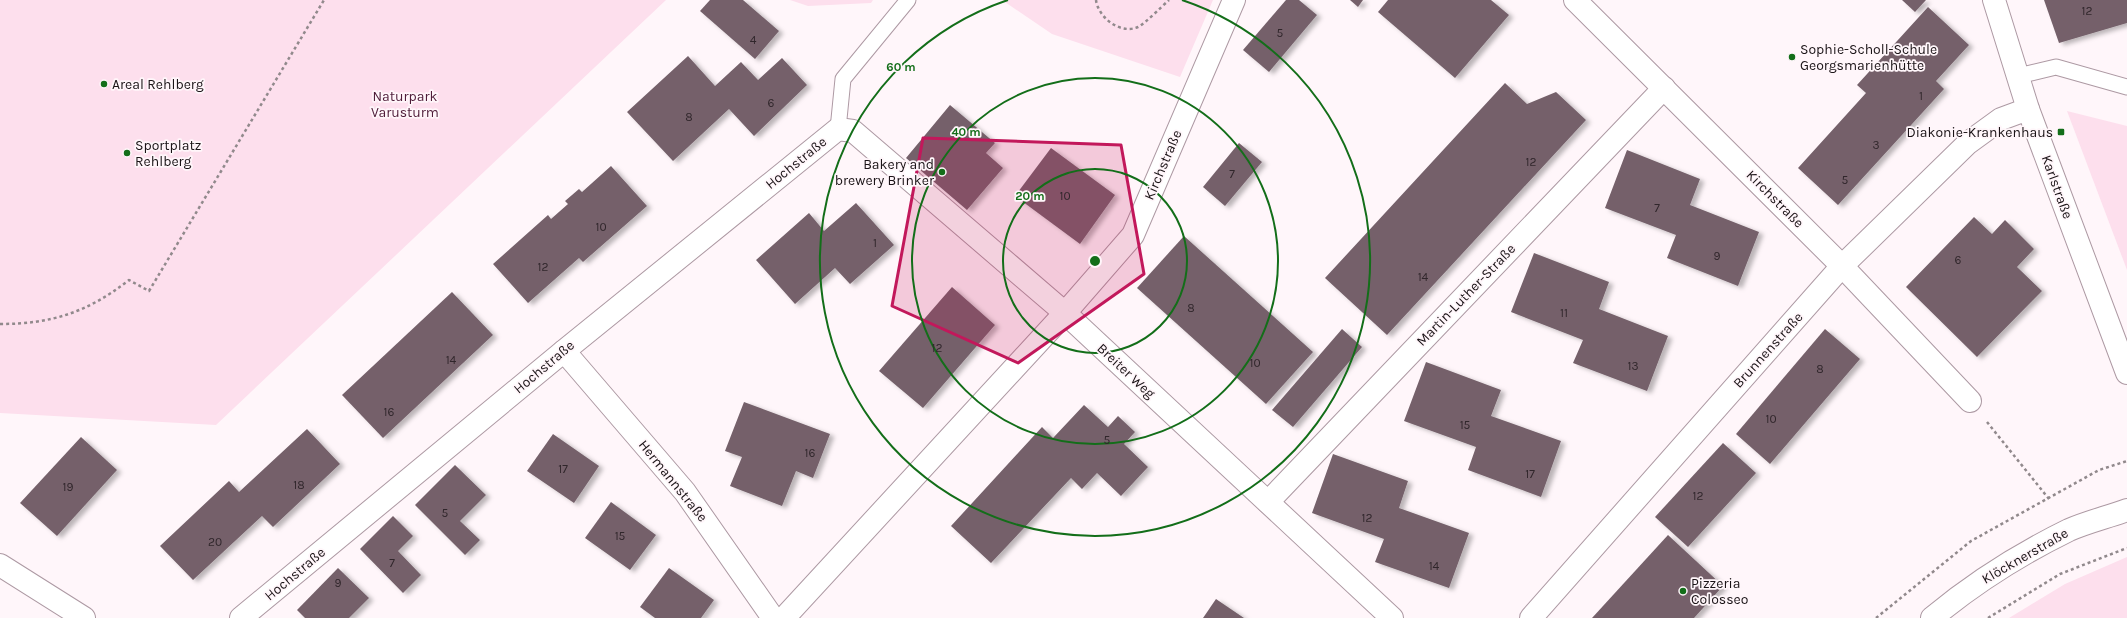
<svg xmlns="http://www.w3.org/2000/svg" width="2127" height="618" viewBox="0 0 2127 618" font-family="Karla,sans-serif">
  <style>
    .green { fill: #fddfed }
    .building { fill: #74616a; filter: url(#shadow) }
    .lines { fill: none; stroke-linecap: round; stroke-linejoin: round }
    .lane-casing { stroke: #ad99a3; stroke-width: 17 }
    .street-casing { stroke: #ad99a3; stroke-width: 24 }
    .secondary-casing { stroke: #ad99a3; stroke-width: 24 }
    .path { stroke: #91898c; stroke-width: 2.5; stroke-dasharray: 3 3; stroke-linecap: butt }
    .lane { stroke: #fff; stroke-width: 15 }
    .street { stroke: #fff; stroke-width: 22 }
    .secondary { stroke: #fff; stroke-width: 22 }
    .marked { fill: #c2185b; fill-opacity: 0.2; stroke: #c2185b; stroke-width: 3; stroke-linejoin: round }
    .ring { fill: none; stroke: #136e19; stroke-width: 2 }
    .poi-dot { fill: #136e19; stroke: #fff6fa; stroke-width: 1.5 }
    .labels { text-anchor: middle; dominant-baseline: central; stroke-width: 3.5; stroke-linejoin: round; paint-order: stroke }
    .number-label { font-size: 12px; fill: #30262b }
    .poi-label { font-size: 14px; fill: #1a1316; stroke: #fff6fa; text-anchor: start }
    .park-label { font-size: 14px; fill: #4e1b38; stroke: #fff6fa }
    .street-label { font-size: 14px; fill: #1a1316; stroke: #fff6fa }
    .centre { fill: #136e19; stroke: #fff6fa; stroke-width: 2 }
    .ring-label { font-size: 12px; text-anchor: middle; font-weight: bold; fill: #136e19; stroke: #fff6fa; stroke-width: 3.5; stroke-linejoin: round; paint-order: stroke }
  </style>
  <defs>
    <filter id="shadow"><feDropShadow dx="4.5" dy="2.5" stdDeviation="2" flood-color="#0004"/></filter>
  </defs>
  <rect width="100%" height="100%" fill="#fff6fa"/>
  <g class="green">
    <path d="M 0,0 L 666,0 L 216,425 L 0,413 Z"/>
    <path d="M 790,0 L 873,0 L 871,3 L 808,6 Z"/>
    <path d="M 1002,0 L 1213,0 L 1180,77 L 1052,34 Z"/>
    <path d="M 2067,111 L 2127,126 L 2127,270 Z"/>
    <path d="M 2127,557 L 2127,618 L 2009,618 L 2065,584 Z"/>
  </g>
  <g class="building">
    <path d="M 710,0 L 743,0 L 779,31 L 755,59 L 700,11 Z"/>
    <path d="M 1286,0 L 1299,0 L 1317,15 L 1269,72 L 1243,50 Z"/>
    <path d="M 1350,0 L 1363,0 L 1358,7 Z"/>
    <path d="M 1388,0 L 1491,0 L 1509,15 L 1455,78 L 1378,12 Z"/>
    <path d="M 1902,0 L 1926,0 L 1915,12 Z"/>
    <path d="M 2044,0 L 2127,0 L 2127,23 L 2059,43 Z"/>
    <path d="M 1928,7 L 1969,45 L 1936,81 L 1944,89 L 1838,205 L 1798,168 L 1866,93 L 1857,85 Z"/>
    <path d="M 688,56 L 715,86 L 741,62 L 758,80 L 782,58 L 807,85 L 754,136 L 729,109 L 673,161 L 627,112 Z"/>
    <path d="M 1505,83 L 1527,104 L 1556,92 L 1586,120 L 1387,335 L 1325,278 Z"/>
    <path d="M 950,105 L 995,143 L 986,153 L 1003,168 L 967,210 L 906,158 Z"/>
    <path d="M 1239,143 L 1262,162 L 1225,206 L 1203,187 Z"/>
    <path d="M 1051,148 L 1115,195 L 1080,244 L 1015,196 Z"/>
    <path d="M 1627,150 L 1700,179 L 1690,205 L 1759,232 L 1738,286 L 1667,258 L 1676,235 L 1605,208 Z"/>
    <path d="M 611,166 L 647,206 L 583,262 L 579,258 L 528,303 L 493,264 L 548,215 L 551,219 L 568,204 L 565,201 L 579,189 L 582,192 Z"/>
    <path d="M 856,203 L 894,245 L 850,284 L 835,268 L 795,304 L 756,260 L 809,213 L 824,231 Z"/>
    <path d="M 1974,217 L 1992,234 L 2005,220 L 2034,249 L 2017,267 L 2042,291 L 1977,357 L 1906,287 Z"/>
    <path d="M 1184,236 L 1313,352 L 1266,404 L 1137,288 Z"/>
    <path d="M 1534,253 L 1609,282 L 1599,309 L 1668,336 L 1647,391 L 1573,363 L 1583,340 L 1511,312 Z"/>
    <path d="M 952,287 L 995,325 L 923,408 L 879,371 Z"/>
    <path d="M 452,292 L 493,335 L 383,438 L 342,395 Z"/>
    <path d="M 1342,329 L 1362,347 L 1293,427 L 1272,410 Z"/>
    <path d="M 1825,329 L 1860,359 L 1770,464 L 1736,434 Z"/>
    <path d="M 1426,362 L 1501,390 L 1491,416 L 1561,441 L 1541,497 L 1468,470 L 1476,447 L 1404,421 Z"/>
    <path d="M 744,402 L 830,434 L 813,478 L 796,471 L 782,506 L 730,486 L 742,457 L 725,451 Z"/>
    <path d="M 1084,405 L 1108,427 L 1118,416 L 1135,432 L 1124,444 L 1148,467 L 1121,496 L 1097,473 L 1082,489 L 1071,478 L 991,563 L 951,526 L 1042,427 L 1053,438 Z"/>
    <path d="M 307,429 L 340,464 L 273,527 L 262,516 L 193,580 L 160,546 L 229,481 L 239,492 Z"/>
    <path d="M 553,434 L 599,466 L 574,503 L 527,471 Z"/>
    <path d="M 81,437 L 117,470 L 57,536 L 20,503 Z"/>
    <path d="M 1723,443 L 1756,473 L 1688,547 L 1655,517 Z"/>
    <path d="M 1333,454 L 1408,481 L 1399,508 L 1469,533 L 1449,588 L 1375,562 L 1384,539 L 1312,513 Z"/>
    <path d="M 455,465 L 486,495 L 460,521 L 480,540 L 465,555 L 415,505 Z"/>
    <path d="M 611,502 L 656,535 L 630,570 L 585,538 Z"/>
    <path d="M 393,516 L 413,536 L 398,551 L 421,575 L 403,593 L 360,549 Z"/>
    <path d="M 1668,535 L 1723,586 L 1694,618 L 1592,618 Z"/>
    <path d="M 338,568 L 369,598 L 349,618 L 305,618 L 297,610 Z"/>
    <path d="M 669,568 L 714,600 L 701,618 L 655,618 L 640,607 Z"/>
    <path d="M 1216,599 L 1244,618 L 1203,618 Z"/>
  </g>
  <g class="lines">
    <g class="lane-casing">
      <g id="lane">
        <path d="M 2018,76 L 2056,67 L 2127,87"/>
        <path d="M 838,129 L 843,79 L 908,0"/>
      </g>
    </g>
    <g class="street-casing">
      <g id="street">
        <path d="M 1575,0 L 1842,266 L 1970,401"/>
        <path d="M 1994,0 L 2028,109 L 2127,373"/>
        <path d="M 564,351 L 685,492 L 773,618"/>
        <path d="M 1268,502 L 1664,88"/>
        <path d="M 0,565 L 84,618"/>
        <path d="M 241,618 L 564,351 L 838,129 L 853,131 L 1065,313 L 1392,618"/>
        <path d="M 784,618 L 1065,313 L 1133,235 L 1234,0"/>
        <path d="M 1531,618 L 1842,266 L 1968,143 L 2001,119 L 2028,109"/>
      </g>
    </g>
    <g class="secondary-casing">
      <path id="secondary" d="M 1932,618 C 1974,583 2020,554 2069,530 C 2087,522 2108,517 2127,510"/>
    </g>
    <g class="path">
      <path d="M 1096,0 C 1098,17 1120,35 1138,27 C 1147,22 1161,7 1169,0"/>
      <path d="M 0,324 C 52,324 88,312 129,280 L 149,291 L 324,0"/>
      <path d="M 1987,422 L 2049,499"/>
      <path d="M 1876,618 L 1971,541 L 2099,470 L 2127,461"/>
      <path d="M 1988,618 L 2060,574 L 2127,548"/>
    </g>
    <use href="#lane" class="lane"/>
    <use href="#street" class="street"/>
    <use href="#secondary" class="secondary"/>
  </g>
  <path class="marked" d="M 923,138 L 1121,145 L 1144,274 L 1018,363 L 892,306 Z"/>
  <g class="ring">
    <circle cx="1095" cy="261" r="92"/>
    <circle cx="1095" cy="261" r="183"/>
    <path d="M1182 0A275 275 0 1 1 1008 0"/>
  </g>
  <g class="poi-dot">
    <circle cx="1792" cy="57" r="4"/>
    <circle cx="104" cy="84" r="4"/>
    <rect x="2057" y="128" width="8" height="8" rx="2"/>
    <circle cx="127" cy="153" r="4"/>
    <circle cx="942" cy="172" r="4"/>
    <circle cx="1683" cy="591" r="4"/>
  </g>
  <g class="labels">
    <g class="number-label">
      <text x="2087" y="11">12</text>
      <text x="1280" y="33">5</text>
      <text x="753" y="40">4</text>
      <text x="1921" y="96">1</text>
      <text x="771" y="103">6</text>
      <text x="689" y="117">8</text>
      <text x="1876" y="145">3</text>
      <text x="1531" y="162">12</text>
      <text x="1232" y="174">7</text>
      <text x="1845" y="180">5</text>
      <text x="1065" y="196">10</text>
      <text x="1657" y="208">7</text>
      <text x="601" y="227">10</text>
      <text x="875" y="243">1</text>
      <text x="1717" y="256">9</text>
      <text x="1958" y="260">6</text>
      <text x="543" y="267">12</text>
      <text x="1423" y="277">14</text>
      <text x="1191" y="308">8</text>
      <text x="1564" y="313">11</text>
      <text x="937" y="348">12</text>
      <text x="451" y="360">14</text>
      <text x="1255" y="363">10</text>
      <text x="1633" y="366">13</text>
      <text x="1820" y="369">8</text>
      <text x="389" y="412">16</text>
      <text x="1771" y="419">10</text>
      <text x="1465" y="425">15</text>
      <text x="1107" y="440">5</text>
      <text x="810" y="453">16</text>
      <text x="563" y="469">17</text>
      <text x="1530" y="474">17</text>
      <text x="299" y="485">18</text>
      <text x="68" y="487">19</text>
      <text x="1698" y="496">12</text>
      <text x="445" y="513">5</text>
      <text x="1367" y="518">12</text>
      <text x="620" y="536">15</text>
      <text x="215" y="542">20</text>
      <text x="392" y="563">7</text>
      <text x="1434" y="566">14</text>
      <text x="338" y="583">9</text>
    </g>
    <g class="poi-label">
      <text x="1800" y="49">Sophie-Scholl-Schule<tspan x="1800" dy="16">Georgsmarienhütte</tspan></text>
      <text x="112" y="84">Areal Rehlberg</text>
      <text x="2053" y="132" text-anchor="end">Diakonie-Krankenhaus</text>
      <text x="135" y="145">Sportplatz<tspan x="135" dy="16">Rehlberg</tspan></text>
      <text x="934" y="164" text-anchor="end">Bakery and<tspan x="934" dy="16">brewery Brinker</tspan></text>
      <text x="1691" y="583">Pizzeria<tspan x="1691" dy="16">Colosseo</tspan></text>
    </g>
    <g class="park-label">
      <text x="405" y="96">Naturpark<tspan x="405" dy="16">Varusturm</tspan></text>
    </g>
    <g class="street-label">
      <text transform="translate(796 163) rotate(-39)">Hochstraße</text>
      <text transform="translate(1163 165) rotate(-67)">Kirchstraße</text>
      <text transform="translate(2057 187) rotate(70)">Karlstraße</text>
      <text transform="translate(1775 199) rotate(45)">Kirchstraße</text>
      <text transform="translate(1466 295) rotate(-46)">Martin-Luther-Straße</text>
      <text transform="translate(1768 350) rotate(-48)">Brunnenstraße</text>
      <text transform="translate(544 367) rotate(-40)">Hochstraße</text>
      <text transform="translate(1126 371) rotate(43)">Breiter Weg</text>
      <text transform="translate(673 481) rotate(51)">Hermannstraße</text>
      <text transform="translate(2025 556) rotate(-30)">Klöcknerstraße</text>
      <text transform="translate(295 574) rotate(-40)">Hochstraße</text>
    </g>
  </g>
  <circle cx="1095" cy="261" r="6" class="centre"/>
  <g class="ring-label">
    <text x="901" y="71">60 m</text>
    <text x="966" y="136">40 m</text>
    <text x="1030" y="200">20 m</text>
  </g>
</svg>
